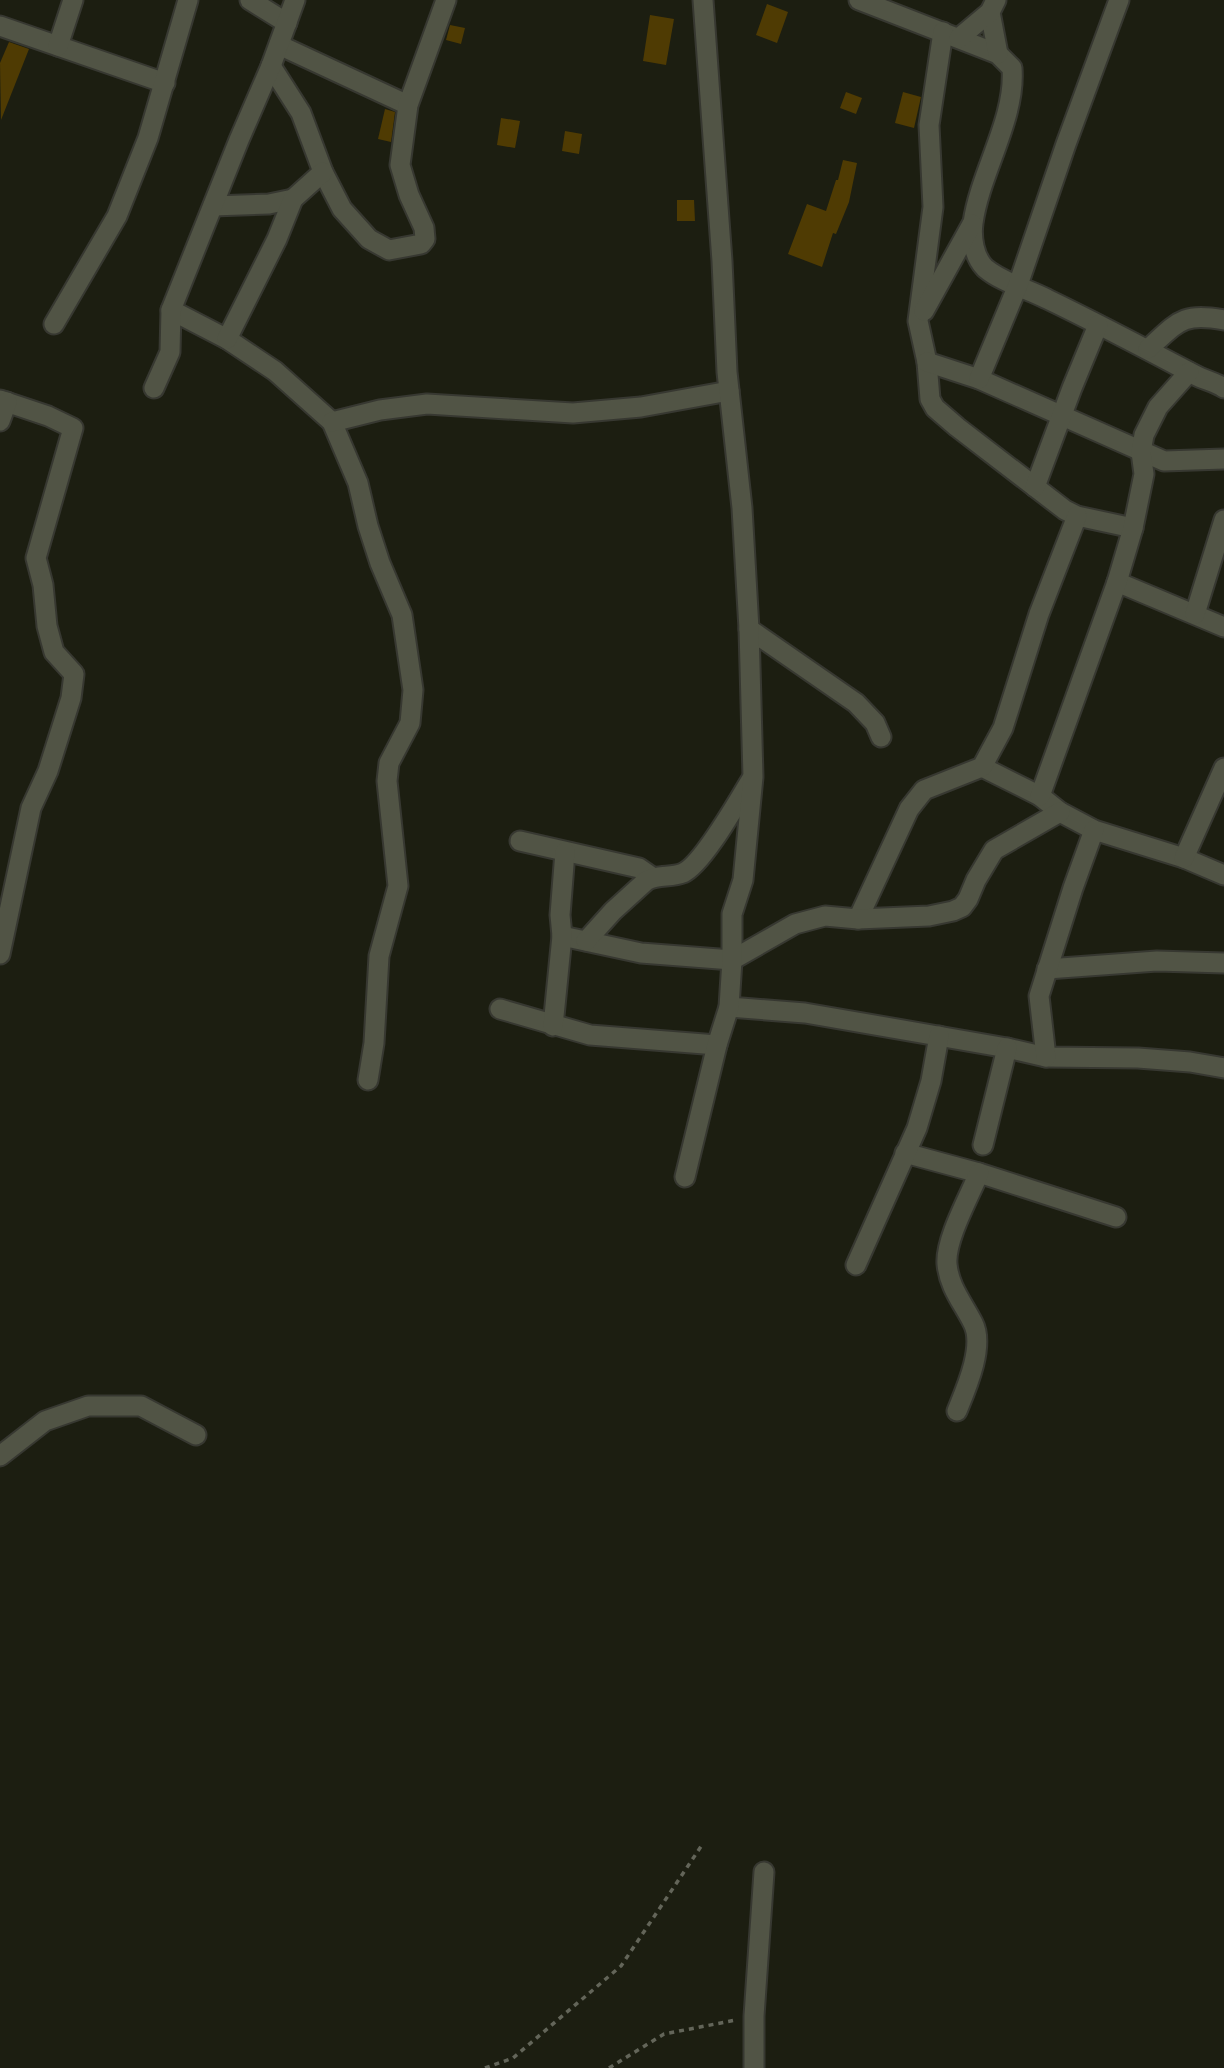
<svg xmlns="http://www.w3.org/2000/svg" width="1224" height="2068" viewBox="0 0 1224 2068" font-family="Overpass,sans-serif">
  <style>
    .building { fill: #4f3b03 }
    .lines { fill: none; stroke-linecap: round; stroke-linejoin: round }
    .minor-casing { stroke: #373831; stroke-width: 23 }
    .path { stroke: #636559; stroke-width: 3.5; stroke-dasharray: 5 5; stroke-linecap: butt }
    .minor { stroke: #515445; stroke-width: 19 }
  </style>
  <rect width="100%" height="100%" fill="#1c1e11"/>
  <g class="building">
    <path d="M 767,4 L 788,12 L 777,43 L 756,35 Z"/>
    <path d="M 650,15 L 674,19 L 666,65 L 643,61 Z"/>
    <path d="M 450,25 L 465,28 L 461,44 L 446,40 Z"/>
    <path d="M 9,42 L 29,49 L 1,120 L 0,63 Z"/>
    <path d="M 846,92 L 862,98 L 856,114 L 840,108 Z"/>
    <path d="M 903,92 L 921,97 L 914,128 L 895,123 Z"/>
    <path d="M 385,109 L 395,112 L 391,142 L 378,139 Z"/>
    <path d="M 501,118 L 520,121 L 515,148 L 497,145 Z"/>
    <path d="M 565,131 L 582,134 L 579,154 L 562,151 Z"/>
    <path d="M 843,160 L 857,163 L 849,202 L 836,234 L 833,233 L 822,267 L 788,254 L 807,204 L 826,211 L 836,180 L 838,180 Z"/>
    <path d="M 677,200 L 694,200 L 695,221 L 677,221 Z"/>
  </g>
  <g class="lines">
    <g class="minor-casing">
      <g id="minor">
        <path d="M 250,0 L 287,23"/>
        <path d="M 859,0 L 998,54 L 1012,68 C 1016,119 980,172 973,223 C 971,238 974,257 985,268 C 1001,282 1028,289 1047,299 C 1097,323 1146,349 1195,375 C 1204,380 1215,382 1224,388"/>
        <path d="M 990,12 L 998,54"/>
        <path d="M 0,26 L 165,83"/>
        <path d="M 943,32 L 929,125 L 933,207 L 918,321 L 927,362 L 930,399 L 935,408 L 957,427 L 1065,510 L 1077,516 L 1133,528"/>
        <path d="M 959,38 L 990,12 L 996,0"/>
        <path d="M 279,45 L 408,105"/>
        <path d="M 58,46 L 73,0"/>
        <path d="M 271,66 L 301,113 L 323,172 L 342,209 L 369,239 L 389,250 L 421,244 L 425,239 L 424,228 L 409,195 L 400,165 L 408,105 L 446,0"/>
        <path d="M 213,206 L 269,204 L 293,199"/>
        <path d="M 171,310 L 227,339 L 275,371 L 332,422 L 358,483 L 368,526 L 380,563 L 402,615 L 413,690 L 410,723 L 389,763 L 387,781 L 398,886 L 379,956 L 374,1043 L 368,1080"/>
        <path d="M 924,311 L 972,224"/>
        <path d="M 54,324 L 117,216 L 148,138 L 188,0"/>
        <path d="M 227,339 L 277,239 L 293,199 L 323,172"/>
        <path d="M 1148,349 C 1178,322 1182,312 1224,320"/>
        <path d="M 927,362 L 979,379 L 1164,461 L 1224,459"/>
        <path d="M 979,379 L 1018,285 L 1066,144 L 1119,0"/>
        <path d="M 154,388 L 170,352 L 171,310 L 239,140 L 271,66 L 295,0"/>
        <path d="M 0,400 L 48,416 L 73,428 L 36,558 L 43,585 L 47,626 L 54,652 L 74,674 L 71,698 L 48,771 L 31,808 L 0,954"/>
        <path d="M 0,421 L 7,402"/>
        <path d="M 332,422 L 380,410 L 427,404 L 573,413 L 641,407 L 729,391"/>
        <path d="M 1035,487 L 1072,388 L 1098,325"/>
        <path d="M 1117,582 L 1224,627"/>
        <path d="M 1195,614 L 1224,520"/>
        <path d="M 749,629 L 856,703 L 875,723 L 881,737"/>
        <path d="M 982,767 L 1040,796 L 1060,812 L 1094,830 L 1184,858 L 1224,875"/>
        <path d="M 1040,796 L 1117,582 L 1133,528 L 1144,474 L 1141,452 L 1144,435 L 1158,407 L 1189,372"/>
        <path d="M 520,841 L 639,868 L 652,877"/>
        <path d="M 1184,858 L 1224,768"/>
        <path d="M 858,919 L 909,809 L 924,790 L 982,767 L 1003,728 L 1039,614 L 1077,516"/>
        <path d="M 562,936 L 641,953 L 732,960 L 795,924 L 825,916 L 858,919 L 929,916 L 953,911 L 962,907 L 968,899 L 976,880 L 994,850 L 1060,812"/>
        <path d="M 586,941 L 613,911 L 646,881 C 657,874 671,878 683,873 C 703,864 738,801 751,780"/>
        <path d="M 1047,969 L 1157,961 L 1224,963"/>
        <path d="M 729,1007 L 805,1013 L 1007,1048 L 1046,1057 L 1138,1058 L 1190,1062 L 1224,1068"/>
        <path d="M 500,1009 L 590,1035 L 717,1045"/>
        <path d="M 553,1026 L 562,936 L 560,915 L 565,852"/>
        <path d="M 1046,1057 L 1039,996 L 1073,888 L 1094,830"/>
        <path d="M 983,1145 L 1007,1048"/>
        <path d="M 905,1153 L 979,1173 L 1116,1217"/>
        <path d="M 685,1177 L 717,1045 L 729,1007 L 732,960 L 732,914 L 743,880 L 753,777 L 749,629 L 742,508 L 727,372 L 722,261 L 703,0"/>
        <path d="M 856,1265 L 917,1128 L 931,1081 L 939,1036"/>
        <path d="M 957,1411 C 966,1389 985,1346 973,1323 C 963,1303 949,1287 947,1264 C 945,1240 969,1197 979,1173"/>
        <path d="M 0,1456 L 45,1421 L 88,1406 L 141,1406 L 196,1435"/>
        <path d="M 754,2068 L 754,2016 L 764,1872"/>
      </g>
    </g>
    <g class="path">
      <path d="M 485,2068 L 513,2058 L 621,1966 L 702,1845"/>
      <path d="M 609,2068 L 664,2034 L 736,2020"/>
    </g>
    <use href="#minor" class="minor"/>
  </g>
</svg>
